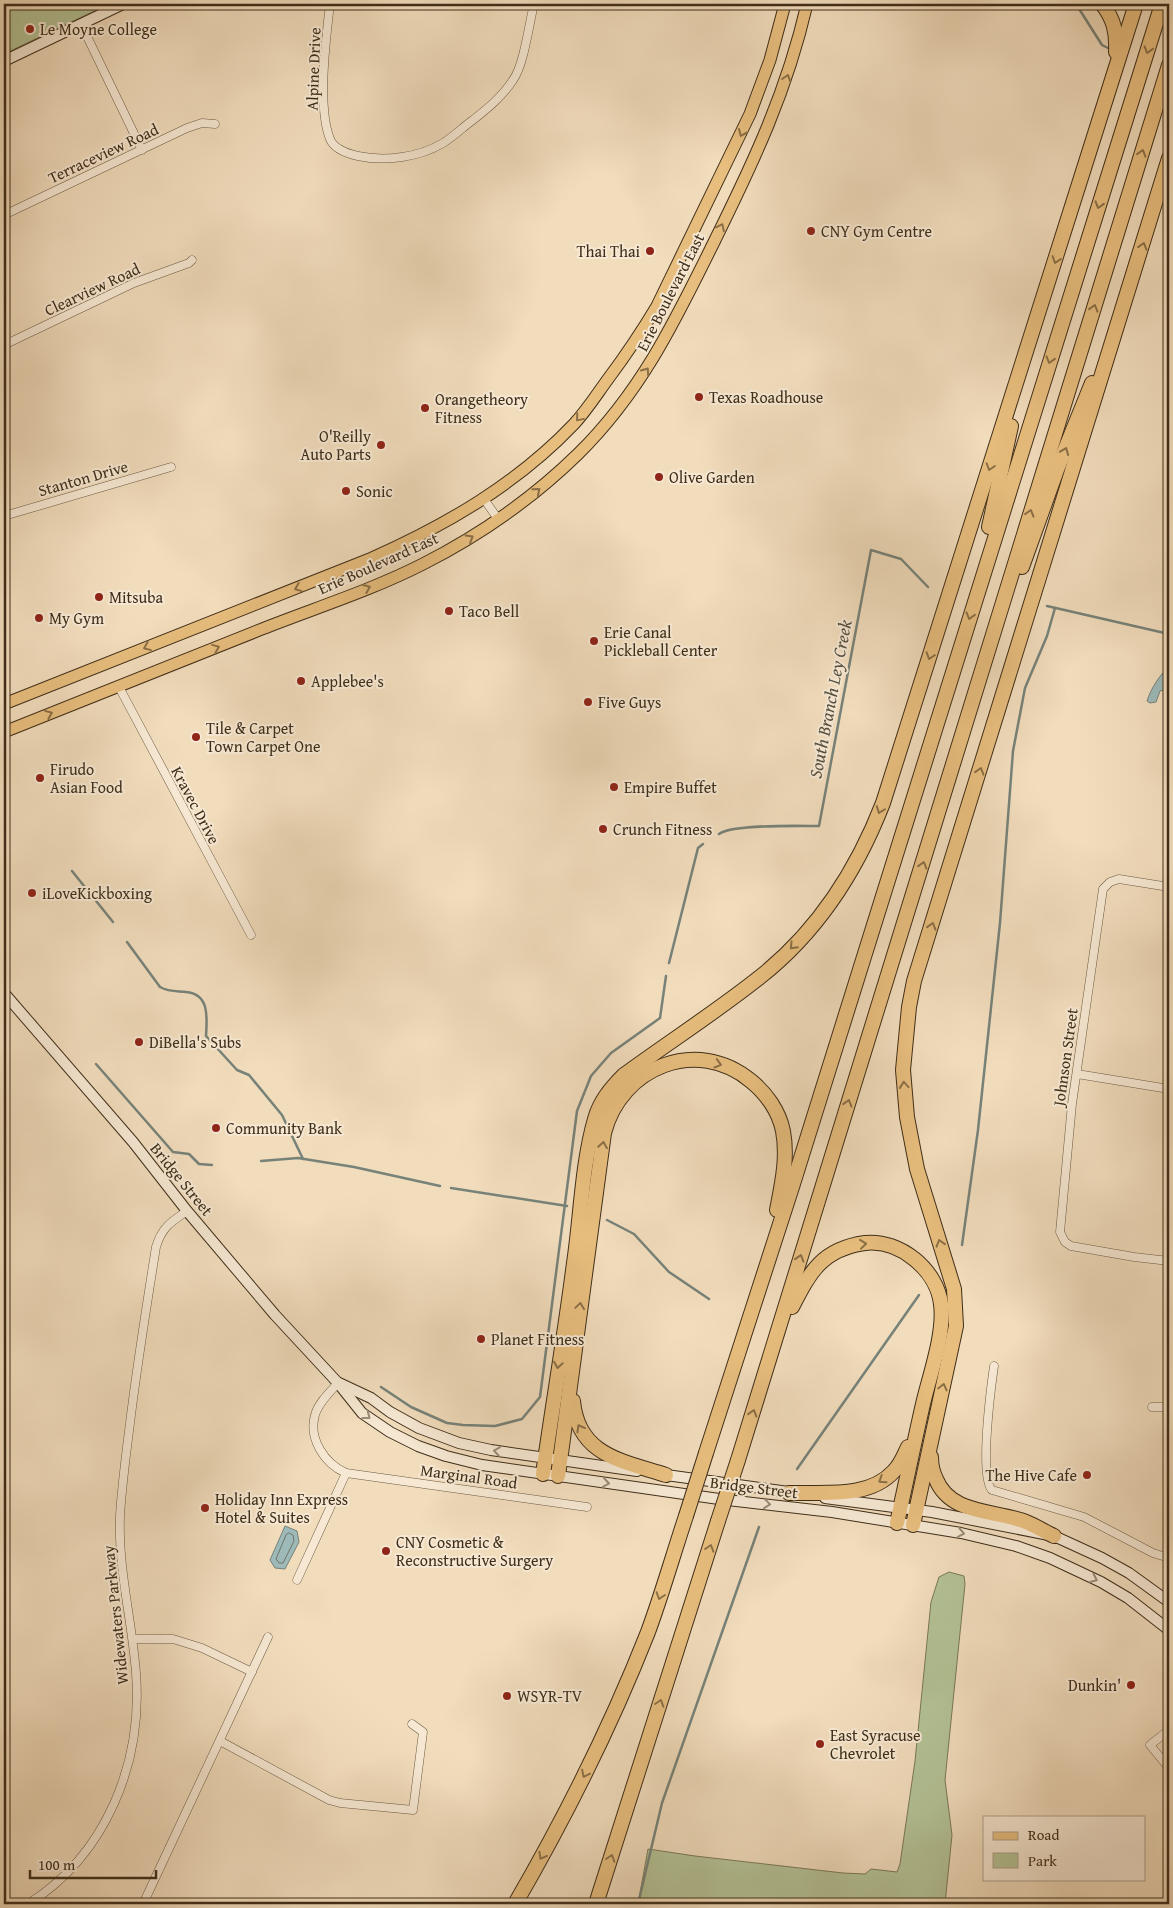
<svg xmlns="http://www.w3.org/2000/svg" width="1173" height="1908" viewBox="0 0 1173 1908" font-family="'Gentium Book Plus',serif">
  <style>
    .green { fill: #b3c296; stroke: #797858 }
    .water { fill: #9dbab9; stroke: #778279 }
    .lines { fill: none; stroke-linecap: round; stroke-linejoin: round }
    .shore { stroke: #6e7469; stroke-width: 1 }
    .stream { stroke: #778279; stroke-width: 2.5 }
    .street-casing { stroke: #6c5a42; stroke-width: 9 }
    .secondary-casing { stroke: #3f2e19; stroke-width: 12 }
    .primary-casing { stroke: #3f2e19; stroke-width: 13 }
    .highway-casing { stroke: #3f2e19; stroke-width: 16 }
    .street { stroke: #f6e8d3; stroke-width: 8 }
    .secondary { stroke: #f6e8d3; stroke-width: 10 }
    .primary { stroke: #e8be7e; stroke-width: 11 }
    .highway { stroke: #e8be7e; stroke-width: 14 }
    .highway-bridge-casing { stroke: #3f2e19; stroke-width: 16; stroke-linecap: butt }
    .highway-bridge { stroke: #e8be7e; stroke-width: 14 }
    .oneway { stroke: #8b6f46 }
    .oneway2 { stroke: #9a8b76 }
    .poi-dot { fill: #8f2418; stroke: #f6e8d3; stroke-width: 2 }
    .labels { text-anchor: middle; dominant-baseline: central; stroke-width: 4; stroke-linejoin: round; paint-order: stroke }
    .poi-label { font-size: 16px; fill: #3f2e19; stroke: #f6e8d3; text-anchor: start }
    .street-label { font-size: 16px; fill: #3f2e19; stroke: #f6e8d3 }
    .water-label { font-size: 18px; font-style: italic; fill: #565141; stroke: #f6e8d3 }
  </style>
  <rect width="100%" height="100%" fill="#f1dcbc"/>
  <filter id="stains"><feTurbulence type="fractalNoise" baseFrequency=".004" numOctaves="4"/><feColorMatrix values="0 0 0 0 .2 0 0 0 0 .09 0 0 0 0 .02 0 0 0 .5 -.17"/></filter>
  <radialGradient id="worn" r=".72"><stop offset=".6" stop-color="#630" stop-opacity="0"/><stop offset="1" stop-color="#630" stop-opacity=".3"/></radialGradient>
  <g class="green">
    <path d="M 4,4 L 109,4 L 4,54 Z"/>
    <path d="M 949,1572 L 964,1576 L 965,1584 L 945,1780 L 952,1835 L 945,1904 L 638,1904 L 648,1849 L 695,1856 L 843,1873 L 865,1874 L 871,1869 L 897,1872 L 900,1864 L 915,1761 L 931,1602 L 939,1577 Z"/>
  </g>
  <g class="water">
    <path d="M 1169,666 L 1169,689 L 1160,691 L 1156,702 L 1150,703 L 1147,701 C 1151,688 1160,675 1169,666 Z"/>
    <path d="M 285,1526 L 297,1531 L 299,1542 L 285,1569 L 275,1568 L 270,1560 Z"/>
  </g>
  <g class="lines">
    <path class="shore" d="M 289,1533 L 293,1535 L 294,1541 L 283,1563 L 279,1563 L 276,1559 L 286,1535 Z"/>
    <g class="stream">
      <path d="M 1076,4 L 1102,45 L 1108,48"/>
      <path d="M 1047,606 L 1169,634"/>
      <path d="M 719,834 C 732,824 799,826 819,826 L 871,550 L 901,559 L 928,587"/>
      <path d="M 72,871 L 113,922"/>
      <path d="M 127,942 L 160,987 C 169,992 176,991 186,992 C 210,994 207,1018 206,1036 L 237,1070 L 249,1075 L 282,1115 L 303,1159"/>
      <path d="M 669,963 L 698,848 L 703,844"/>
      <path d="M 96,1064 L 173,1152 L 189,1154 L 199,1164 L 212,1165"/>
      <path d="M 261,1161 L 298,1158 L 354,1167 L 440,1186"/>
      <path d="M 451,1188 L 567,1206"/>
      <path d="M 607,1220 L 634,1234 L 669,1272 L 709,1299"/>
      <path d="M 962,1245 L 978,1130 L 1000,923 L 1013,751 L 1025,688 L 1047,636 L 1055,608"/>
      <path d="M 381,1387 L 411,1407 L 447,1423 L 463,1425 L 495,1426 L 522,1419 L 540,1397 L 577,1111 L 591,1076 L 611,1053 L 660,1018 L 666,976"/>
      <path d="M 797,1469 L 919,1295"/>
      <path d="M 638,1904 L 662,1803 L 759,1527"/>
    </g>
    <g class="street-casing">
      <g id="street">
        <path d="M 330,4 C 326,39 317,106 330,139 C 334,149 349,154 358,156 C 385,162 420,157 443,143 C 453,137 463,127 473,120 C 488,108 502,97 513,80 C 524,65 529,24 534,4"/>
        <path d="M 81,24 L 142,150"/>
        <path d="M 4,215 L 187,128 L 202,123 L 215,124"/>
        <path d="M 4,345 L 134,283 L 189,263 L 192,260"/>
        <path d="M 484,499 L 498,519"/>
        <path d="M 4,516 L 171,467"/>
        <path d="M 119,687 L 251,935"/>
        <path d="M 1169,887 L 1119,879 L 1110,882 L 1103,889 L 1072,1104 L 1060,1232 L 1065,1242 L 1071,1246 L 1134,1257 L 1169,1261"/>
        <path d="M 1077,1074 L 1169,1089"/>
        <path d="M 994,1366 C 991,1387 979,1477 992,1490 L 1084,1517 L 1153,1553 L 1169,1558"/>
        <path d="M 1152,1407 L 1169,1407"/>
        <path d="M 346,1473 L 587,1507"/>
        <path d="M 297,1580 L 346,1473 C 325,1464 308,1439 315,1415 C 318,1403 330,1392 338,1383"/>
        <path d="M 133,1639 L 173,1639 L 202,1648 L 252,1672"/>
        <path d="M 1169,1730 L 1150,1745 L 1169,1768"/>
        <path d="M 220,1741 L 329,1800 L 340,1803 L 413,1810 L 423,1732 L 412,1724"/>
        <path d="M 28,1904 C 106,1855 143,1763 136,1673 C 132,1620 118,1570 120,1516 C 122,1482 127,1448 131,1415 C 138,1359 147,1303 156,1247 C 162,1227 171,1222 187,1211"/>
        <path d="M 143,1904 L 268,1637"/>
      </g>
    </g>
    <g class="secondary-casing">
      <g id="secondary">
        <path d="M 4,61 L 123,4"/>
        <path d="M 4,993 L 133,1142 L 187,1211 L 275,1315 L 338,1383 L 362,1413 L 390,1432 L 418,1446 L 446,1456 L 482,1465 L 719,1499 L 832,1512 L 961,1533 L 1016,1546 L 1050,1558 L 1101,1582 L 1128,1598 L 1169,1630"/>
        <path d="M 339,1383 L 371,1398 L 390,1412 L 419,1428 L 459,1443 L 491,1450 L 637,1471"/>
        <path d="M 659,1474 L 796,1493"/>
        <path d="M 825,1498 L 932,1512 L 1054,1536 L 1102,1558 L 1129,1573 L 1169,1602"/>
      </g>
    </g>
    <g class="primary-casing">
      <g id="primary">
        <path d="M 4,704 L 372,558 C 446,525 517,484 574,424 C 587,410 597,394 608,379 C 626,355 642,331 657,306 L 750,114 L 770,60 L 785,4"/>
        <path d="M 4,732 C 90,698 176,664 262,629 C 315,608 372,590 423,564 C 480,535 532,499 578,454 C 642,391 676,319 715,240 C 754,161 787,91 807,4"/>
      </g>
    </g>
    <g class="highway-casing">
      <g id="highway">
        <path d="M 1102,4 C 1114,19 1117,33 1116,52"/>
        <path d="M 989,527 L 1011,426"/>
        <path d="M 1022,567 L 1058,467 L 1092,383"/>
        <path d="M 792,1307 C 810,1272 822,1249 865,1243 C 900,1239 937,1270 941,1304 C 945,1333 930,1374 923,1404 C 914,1443 906,1483 897,1523"/>
        <path d="M 573,1401 C 578,1456 623,1461 666,1475"/>
        <path d="M 706,1453 L 792,1187 L 1162,4"/>
        <path d="M 931,1457 C 931,1466 932,1471 936,1479 C 950,1515 996,1510 1026,1522 C 1036,1526 1045,1532 1054,1536"/>
        <path d="M 738,1460 L 1169,65"/>
        <path d="M 543,1474 C 553,1404 565,1333 574,1263 C 581,1216 582,1164 595,1119 C 600,1101 611,1088 624,1075 C 669,1042 716,1012 760,977 C 817,932 857,870 883,803 L 1136,4"/>
        <path d="M 558,1476 L 604,1133 C 621,1067 697,1036 751,1081 C 766,1093 779,1111 783,1131 C 788,1158 782,1184 777,1210"/>
        <path d="M 789,1493 C 824,1492 869,1499 894,1471 C 901,1464 904,1455 908,1447"/>
        <path d="M 913,1525 L 956,1326 L 954,1289 L 917,1169 L 907,1117 L 903,1070 L 909,1007 L 914,981 L 1169,158"/>
        <path d="M 515,1904 C 566,1816 611,1726 648,1632 C 662,1594 673,1555 686,1516"/>
        <path d="M 596,1904 L 718,1521"/>
      </g>
    </g>
    <use href="#street" class="street"/>
    <use href="#secondary" class="secondary"/>
    <use href="#primary" class="primary"/>
    <use href="#highway" class="highway"/>
    <g class="highway-bridge-casing">
      <g id="highway-bridge">
        <path d="M 686,1516 L 706,1453"/>
        <path d="M 718,1521 L 738,1460"/>
      </g>
    </g>
    <use href="#highway-bridge" class="highway-bridge"/>
  </g>
  <defs><path id="oneway-chevron" d="M-2-3.5L2.5 0L-2 3.5" fill="none" stroke-width="1.6" stroke-linecap="round" stroke-linejoin="round" transform="scale(1.25)"/></defs>
  <g class="oneway">
    <use href="#oneway-chevron" transform="translate(1148 50) rotate(107)"/>
    <use href="#oneway-chevron" transform="translate(787 78) rotate(-72)"/>
    <use href="#oneway-chevron" transform="translate(742 133) rotate(114)"/>
    <use href="#oneway-chevron" transform="translate(1142 153) rotate(-73)"/>
    <use href="#oneway-chevron" transform="translate(1099 205) rotate(107)"/>
    <use href="#oneway-chevron" transform="translate(721 227) rotate(-64)"/>
    <use href="#oneway-chevron" transform="translate(1143 246) rotate(-73)"/>
    <use href="#oneway-chevron" transform="translate(1056 260) rotate(108)"/>
    <use href="#oneway-chevron" transform="translate(1094 308) rotate(-73)"/>
    <use href="#oneway-chevron" transform="translate(1050 360) rotate(107)"/>
    <use href="#oneway-chevron" transform="translate(646 371) rotate(-55)"/>
    <use href="#oneway-chevron" transform="translate(579 418) rotate(130)"/>
    <use href="#oneway-chevron" transform="translate(1065 451) rotate(-68)"/>
    <use href="#oneway-chevron" transform="translate(990 467) rotate(108)"/>
    <use href="#oneway-chevron" transform="translate(537 491) rotate(-39)"/>
    <use href="#oneway-chevron" transform="translate(1030 513) rotate(-73)"/>
    <use href="#oneway-chevron" transform="translate(470 538) rotate(-31)"/>
    <use href="#oneway-chevron" transform="translate(298 588) rotate(158)"/>
    <use href="#oneway-chevron" transform="translate(367 588) rotate(-23)"/>
    <use href="#oneway-chevron" transform="translate(970 616) rotate(107)"/>
    <use href="#oneway-chevron" transform="translate(147 647) rotate(158)"/>
    <use href="#oneway-chevron" transform="translate(216 648) rotate(-22)"/>
    <use href="#oneway-chevron" transform="translate(930 656) rotate(108)"/>
    <use href="#oneway-chevron" transform="translate(49 714) rotate(-22)"/>
    <use href="#oneway-chevron" transform="translate(980 771) rotate(-73)"/>
    <use href="#oneway-chevron" transform="translate(880 810) rotate(111)"/>
    <use href="#oneway-chevron" transform="translate(923 865) rotate(-73)"/>
    <use href="#oneway-chevron" transform="translate(932 926) rotate(-73)"/>
    <use href="#oneway-chevron" transform="translate(793 946) rotate(134)"/>
    <use href="#oneway-chevron" transform="translate(718 1064) rotate(16)"/>
    <use href="#oneway-chevron" transform="translate(904 1085) rotate(-95)"/>
    <use href="#oneway-chevron" transform="translate(848 1103) rotate(-73)"/>
    <use href="#oneway-chevron" transform="translate(603 1145) rotate(-81)"/>
    <use href="#oneway-chevron" transform="translate(940 1243) rotate(-107)"/>
    <use href="#oneway-chevron" transform="translate(863 1244) rotate(-6)"/>
    <use href="#oneway-chevron" transform="translate(800 1258) rotate(-73)"/>
    <use href="#oneway-chevron" transform="translate(580 1306) rotate(-82)"/>
    <use href="#oneway-chevron" transform="translate(558 1365) rotate(99)"/>
    <use href="#oneway-chevron" transform="translate(943 1387) rotate(-77)"/>
    <use href="#oneway-chevron" transform="translate(753 1413) rotate(-73)"/>
    <use href="#oneway-chevron" transform="translate(580 1428) rotate(-119)"/>
    <use href="#oneway-chevron" transform="translate(882 1480) rotate(147)"/>
    <use href="#oneway-chevron" transform="translate(710 1548) rotate(-72)"/>
    <use href="#oneway-chevron" transform="translate(660 1596) rotate(108)"/>
    <use href="#oneway-chevron" transform="translate(660 1703) rotate(-72)"/>
    <use href="#oneway-chevron" transform="translate(585 1774) rotate(116)"/>
    <use href="#oneway-chevron" transform="translate(542 1856) rotate(119)"/>
    <use href="#oneway-chevron" transform="translate(611 1858) rotate(-72)"/>
  </g>
  <g class="oneway2">
    <use href="#oneway-chevron" transform="translate(367 1416) rotate(37)"/>
    <use href="#oneway-chevron" transform="translate(497 1451) rotate(-171)"/>
    <use href="#oneway-chevron" transform="translate(606 1483) rotate(8)"/>
    <use href="#oneway-chevron" transform="translate(767 1504) rotate(7)"/>
    <use href="#oneway-chevron" transform="translate(961 1533) rotate(11)"/>
    <use href="#oneway-chevron" transform="translate(1094 1579) rotate(25)"/>
  </g>
  <g class="poi-dot">
    <circle cx="30" cy="29" r="5"/>
    <circle cx="811" cy="231" r="5"/>
    <circle cx="650" cy="251" r="5"/>
    <circle cx="699" cy="397" r="5"/>
    <circle cx="425" cy="408" r="5"/>
    <circle cx="381" cy="445" r="5"/>
    <circle cx="659" cy="477" r="5"/>
    <circle cx="346" cy="491" r="5"/>
    <circle cx="99" cy="597" r="5"/>
    <circle cx="449" cy="611" r="5"/>
    <circle cx="39" cy="618" r="5"/>
    <circle cx="594" cy="641" r="5"/>
    <circle cx="301" cy="681" r="5"/>
    <circle cx="588" cy="702" r="5"/>
    <circle cx="196" cy="737" r="5"/>
    <circle cx="40" cy="778" r="5"/>
    <circle cx="614" cy="787" r="5"/>
    <circle cx="603" cy="829" r="5"/>
    <circle cx="32" cy="893" r="5"/>
    <circle cx="139" cy="1042" r="5"/>
    <circle cx="216" cy="1128" r="5"/>
    <circle cx="481" cy="1339" r="5"/>
    <circle cx="1087" cy="1475" r="5"/>
    <circle cx="205" cy="1508" r="5"/>
    <circle cx="386" cy="1551" r="5"/>
    <circle cx="1131" cy="1685" r="5"/>
    <circle cx="507" cy="1696" r="5"/>
    <circle cx="820" cy="1744" r="5"/>
  </g>
  <g class="labels">
    <g class="poi-label">
      <text x="40" y="29">Le Moyne College</text>
      <text x="821" y="231">CNY Gym Centre</text>
      <text x="640" y="251" text-anchor="end">Thai Thai</text>
      <text x="709" y="397">Texas Roadhouse</text>
      <text x="435" y="399">Orangetheory<tspan x="435" dy="18">Fitness</tspan></text>
      <text x="371" y="436" text-anchor="end">O'Reilly<tspan x="371" dy="18">Auto Parts</tspan></text>
      <text x="669" y="477">Olive Garden</text>
      <text x="356" y="491">Sonic</text>
      <text x="109" y="597">Mitsuba</text>
      <text x="459" y="611">Taco Bell</text>
      <text x="49" y="618">My Gym</text>
      <text x="604" y="632">Erie Canal<tspan x="604" dy="18">Pickleball Center</tspan></text>
      <text x="311" y="681">Applebee's</text>
      <text x="598" y="702">Five Guys</text>
      <text x="206" y="728">Tile &amp; Carpet<tspan x="206" dy="18">Town Carpet One</tspan></text>
      <text x="50" y="769">Firudo<tspan x="50" dy="18">Asian Food</tspan></text>
      <text x="624" y="787">Empire Buffet</text>
      <text x="613" y="829">Crunch Fitness</text>
      <text x="42" y="893">iLoveKickboxing</text>
      <text x="149" y="1042">DiBella's Subs</text>
      <text x="226" y="1128">Community Bank</text>
      <text x="491" y="1339">Planet Fitness</text>
      <text x="1077" y="1475" text-anchor="end">The Hive Cafe</text>
      <text x="215" y="1499">Holiday Inn Express<tspan x="215" dy="18">Hotel &amp; Suites</tspan></text>
      <text x="396" y="1542">CNY Cosmetic &amp;<tspan x="396" dy="18">Reconstructive Surgery</tspan></text>
      <text x="1121" y="1685" text-anchor="end">Dunkin'</text>
      <text x="517" y="1696">WSYR-TV</text>
      <text x="830" y="1735">East Syracuse<tspan x="830" dy="18">Chevrolet</tspan></text>
    </g>
    <g class="street-label">
      <text transform="translate(313 69) rotate(-88)">Alpine Drive</text>
      <text transform="translate(103 153) rotate(-25)">Terraceview Road</text>
      <text transform="translate(92 289) rotate(-25)">Clearview Road</text>
      <text transform="translate(670 292) rotate(-63)">Erie Boulevard East</text>
      <text transform="translate(83 478) rotate(-16)">Stanton Drive</text>
      <text transform="translate(378 563) rotate(-24)">Erie Boulevard East</text>
      <text transform="translate(196 805) rotate(62)">Kravec Drive</text>
      <text transform="translate(1065 1057) rotate(-82)">Johnson Street</text>
      <text transform="translate(182 1179) rotate(51)">Bridge Street</text>
      <text transform="translate(469 1476) rotate(8)">Marginal Road</text>
      <text transform="translate(754 1487) rotate(7)">Bridge Street</text>
      <text transform="translate(115 1615) rotate(-96)">Widewaters Parkway</text>
    </g>
    <g class="water-label">
      <text transform="translate(830 699) rotate(-79)">South Branch Ley Creek</text>
    </g>
  </g>
  <rect width="1173" height="1908" fill="none" stroke="#f1dcbc" stroke-width="20"/>
  <rect x="5" y="5" width="1163" height="1898" fill="none" stroke="#3f2e19" stroke-width="2.5"/>
  <rect x="10" y="10" width="1153" height="1888" fill="none" stroke="#3f2e19"/>
  <rect x="983" y="1816" width="162" height="65" fill="#f6e8d3" stroke="#ad9e89"/>
  <rect x="993" y="1832" width="25" height="8" fill="#e8be7e" stroke="#ad9e89"/>
  <text x="1028" y="1840" font-size="15" fill="#3f2e19">Road</text>
  <rect x="993" y="1853" width="25" height="15" fill="#b3c296" stroke="#ad9e89"/>
  <text x="1028" y="1866" font-size="15" fill="#3f2e19">Park</text>
  <path d="M30 1870v8h126v-8" fill="none" stroke="#3f2e19" stroke-width="2.5"/>
  <text x="38" y="1870" font-size="15" fill="#3f2e19" stroke="#f6e8d3" stroke-width="4" paint-order="stroke">100 m</text>
  <rect width="100%" height="100%" filter="url(#stains)"/>
  <rect width="100%" height="100%" fill="url(#worn)"/>
</svg>
